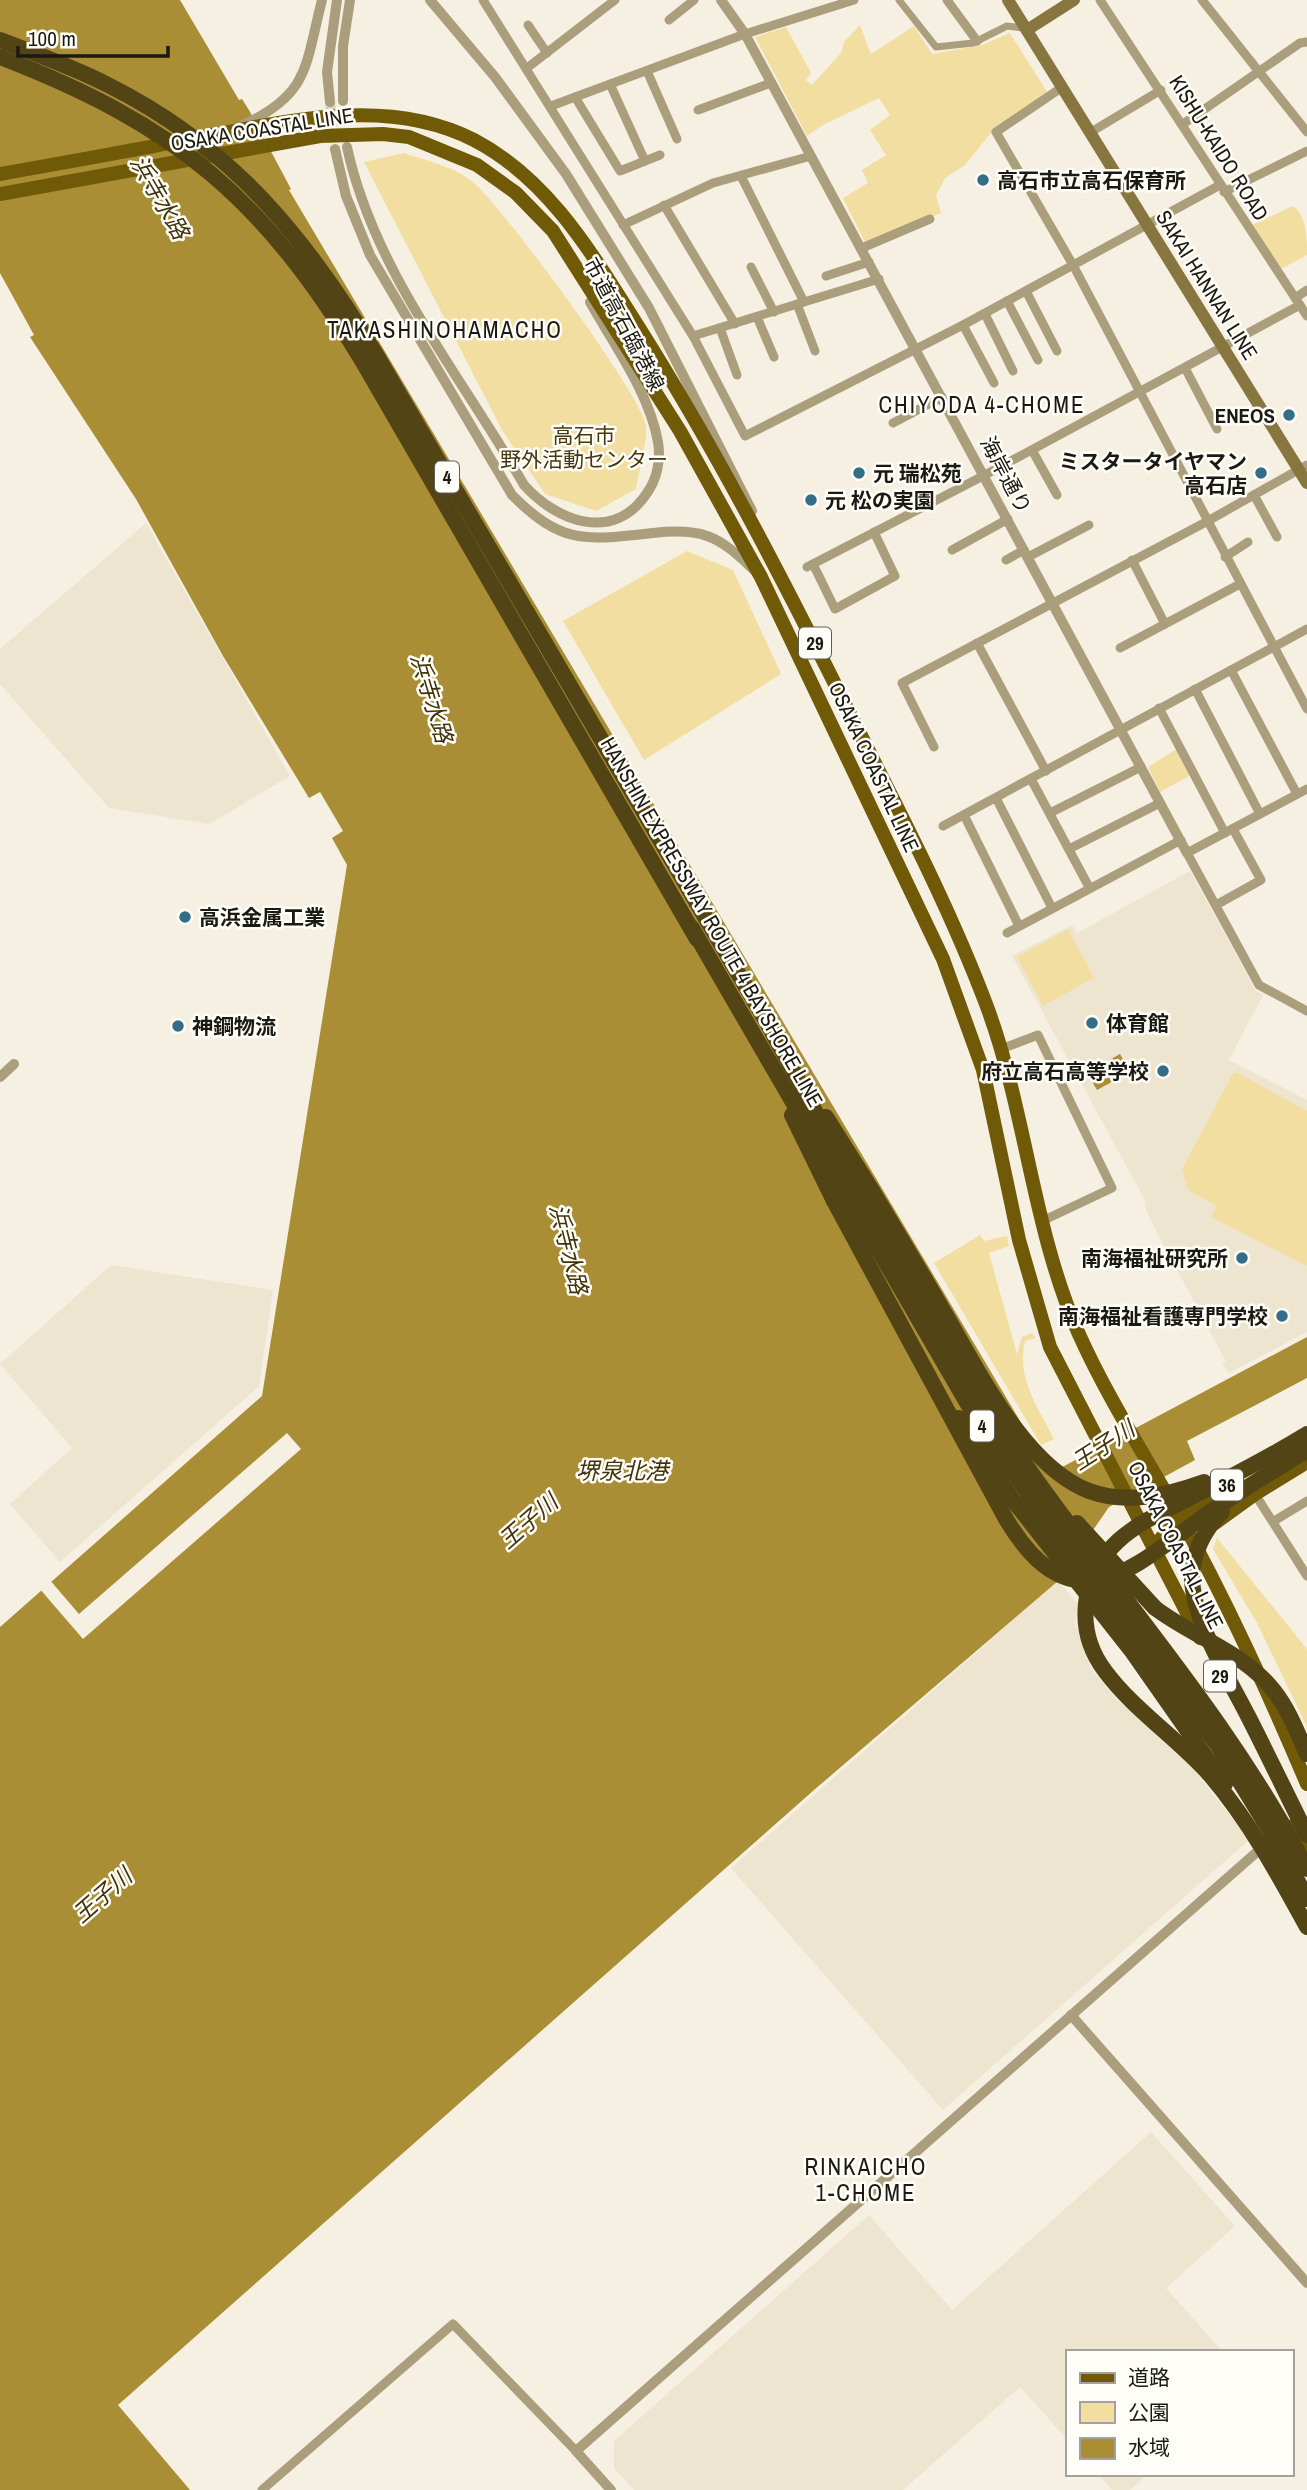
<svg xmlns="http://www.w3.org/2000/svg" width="1307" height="2490" viewBox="0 0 1307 2490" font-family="'Archivo Narrow','Noto Sans JP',sans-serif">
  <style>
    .built { fill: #ede5cf }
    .green { fill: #f3dea1 }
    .water { fill: #aa8e36 }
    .pier { fill: #f5f0e1 }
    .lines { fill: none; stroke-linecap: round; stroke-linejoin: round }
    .tertiary-tunnel { stroke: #d4d0c2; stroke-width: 10; stroke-dasharray: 10 5; stroke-linecap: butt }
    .pedestrian { stroke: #aa9e7c; stroke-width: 7 }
    .minor { stroke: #aa9e7c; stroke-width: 9 }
    .tertiary { stroke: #aa9e7c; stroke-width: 10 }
    .secondary { stroke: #887641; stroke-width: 12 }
    .primary { stroke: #705a08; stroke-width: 14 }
    .motorway { stroke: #534415; stroke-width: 16 }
    .motorway-bridge { stroke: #534415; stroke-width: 16 }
    .poi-dot { fill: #346d87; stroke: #fffdf7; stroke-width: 2.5 }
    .labels { text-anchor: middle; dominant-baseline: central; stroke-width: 5; stroke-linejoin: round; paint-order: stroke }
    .shield { fill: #fffdf7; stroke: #5f5d58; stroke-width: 2 }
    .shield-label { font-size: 19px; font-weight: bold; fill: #1b1914 }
    .street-label { font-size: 21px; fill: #1b1914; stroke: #fffdf7 }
    .poi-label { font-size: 21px; font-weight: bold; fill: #1b1914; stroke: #fffdf7; text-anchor: start }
    .park-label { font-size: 21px; fill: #443812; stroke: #fffdf7 }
    .water-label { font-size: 23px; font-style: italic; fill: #3f330d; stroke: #fffdf7 }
    .neighbourhood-label { font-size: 23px; letter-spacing: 2px; fill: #1b1914; stroke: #fffdf7 }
  </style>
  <rect width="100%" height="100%" fill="#f5f0e1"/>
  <g class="built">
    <path d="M 146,523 L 290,776 L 209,824 L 109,808 L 0,684 L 0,649 Z"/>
    <path d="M 1190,871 L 1256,991 L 1263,995 L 1229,1060 L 1307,1100 L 1307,1332 L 1229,1373 L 1222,1364 L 1226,1362 L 1150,1219 L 1144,1204 L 1146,1202 L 1012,956 L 1072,925 L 1077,933 Z"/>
    <path d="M 111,1265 L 273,1290 L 259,1386 L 60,1562 L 10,1504 L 72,1448 L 0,1364 Z"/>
    <path d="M 1058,1581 L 1078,1604 L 1075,1622 L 1091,1669 L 1115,1697 L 1194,1770 L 1249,1840 L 943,2110 L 731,1868 Z"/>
    <path d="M 1151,2132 L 1235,2226 L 1166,2288 L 1223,2352 L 1067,2352 L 1067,2439 L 1020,2387 L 903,2490 L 634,2490 L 614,2468 L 614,2441 L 869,2215 L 952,2310 Z"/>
    <path d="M 1098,2474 L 1148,2474 L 1130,2490 L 1112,2490 Z"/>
  </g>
  <g class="green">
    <path d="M 860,25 L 871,54 L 914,26 L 932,54 L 982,45 L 1010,33 L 1047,92 L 990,134 L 965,165 L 945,178 L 936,195 L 941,213 L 866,244 L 843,198 L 868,183 L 862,170 L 886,155 L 870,130 L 890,115 L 879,98 L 823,125 L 807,136 L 755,37 L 786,27 L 811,73 L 806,80 L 812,85 L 841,53 L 844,42 Z"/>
    <path d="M 404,153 C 427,161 453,166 473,182 C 501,205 643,396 646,426 C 647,445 639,470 636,489 L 596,511 L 545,494 L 502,430 L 364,162 Z"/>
    <path d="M 1293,206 C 1307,216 1307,238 1307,255 L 1281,269 L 1252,225 Z"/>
    <path d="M 687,551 L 733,570 L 781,674 L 644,760 L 563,621 Z"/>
    <path d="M 1177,749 L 1191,775 L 1160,792 L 1148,767 Z"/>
    <path d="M 1068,929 L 1094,978 L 1043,1006 L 1017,957 Z"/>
    <path d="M 1236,1072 L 1307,1111 L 1307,1266 L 1211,1217 L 1217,1206 L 1188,1190 L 1182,1169 L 1232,1075 Z"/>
    <path d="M 980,1235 L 984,1241 L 1007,1236 L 1009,1246 L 989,1253 L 1017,1354 L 1022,1337 L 1033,1333 L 1035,1338 L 1025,1341 C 1016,1378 1038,1407 1054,1439 L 1041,1445 L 934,1263 Z"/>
    <path d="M 1217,1538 L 1307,1649 L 1307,1727 L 1257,1623 L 1213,1549 Z"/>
  </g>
  <g class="water">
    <path d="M 0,0 L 180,0 L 239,100 L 242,99 L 249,110 L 291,189 L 289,190 L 1051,1473 L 1307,1337 L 1307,1378 L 1187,1441 L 1195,1460 L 1109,1507 L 1058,1581 L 814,1790 L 118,2405 L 190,2490 L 0,2490 L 0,1627 L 262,1396 L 347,865 L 332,838 L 343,831 L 320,792 L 309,798 L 223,656 L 136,499 L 30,337 L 34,335 L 0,273 Z"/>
    <path d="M 1120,1054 L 1130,1072 L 1097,1090 L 1087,1073 Z"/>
  </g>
  <path class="pier" d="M 287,1433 L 301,1449 L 83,1639 L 39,1588 L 49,1579 L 79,1614 Z"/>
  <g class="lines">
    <path class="tertiary-tunnel" d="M 330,102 L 335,149"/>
    <path class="pedestrian" d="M 899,0 L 936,47 L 973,43 L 1007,26 L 1023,28"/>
    <g class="minor">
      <path d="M 483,0 L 693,336 L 745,436 L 963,325 L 1220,185"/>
      <path d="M 947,0 L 977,41"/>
      <path d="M 1100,0 L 1307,316"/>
      <path d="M 1202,0 L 1307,132"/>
      <path d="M 669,20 L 694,0"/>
      <path d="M 528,25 L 547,53"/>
      <path d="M 527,68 L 615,0"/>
      <path d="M 647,71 L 677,139"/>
      <path d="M 610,84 L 645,161"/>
      <path d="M 1061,88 L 996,132 L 1073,265 L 1307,709"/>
      <path d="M 575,97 L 620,171 L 660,155"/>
      <path d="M 551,106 L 745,34 L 854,0"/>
      <path d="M 698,110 L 768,84"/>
      <path d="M 1183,124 L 1300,43 L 1307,42"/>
      <path d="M 1091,132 L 1161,90"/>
      <path d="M 741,176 L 804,302"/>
      <path d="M 1224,192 L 1307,151"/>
      <path d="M 664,205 L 735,324"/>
      <path d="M 623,225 L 713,183 L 811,156"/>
      <path d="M 862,248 L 930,219"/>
      <path d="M 751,267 L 774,312"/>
      <path d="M 826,276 L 869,262"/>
      <path d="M 1026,291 L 1057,351"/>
      <path d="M 1295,298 L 1307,290"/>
      <path d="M 1007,301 L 1038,360"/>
      <path d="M 797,304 L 815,351"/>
      <path d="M 985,314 L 1013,371"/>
      <path d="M 757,317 L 774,357"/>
      <path d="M 963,325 L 994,383"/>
      <path d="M 720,328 L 737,375"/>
      <path d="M 693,336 L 879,279"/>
      <path d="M 1185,368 L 1217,429"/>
      <path d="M 893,423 L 942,397"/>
      <path d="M 1032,450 L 1057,495"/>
      <path d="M 1254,495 L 1277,537"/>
      <path d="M 952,550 L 1008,519"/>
      <path d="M 1028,557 L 1089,525"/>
      <path d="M 1225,557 L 1248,542"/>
      <path d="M 1006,560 L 1024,550"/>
      <path d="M 1132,560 L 1165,624"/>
      <path d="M 813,564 L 835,609 L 895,576 L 874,532"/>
      <path d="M 807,567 L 985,475 L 1300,305"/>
      <path d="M 977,643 L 1046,771"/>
      <path d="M 1120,648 L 1240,584"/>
      <path d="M 1231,670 L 1297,794"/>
      <path d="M 1195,689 L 1260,814"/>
      <path d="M 1159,708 L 1225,833"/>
      <path d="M 934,747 L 902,683 L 1206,522 L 1307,465"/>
      <path d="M 1031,779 L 1089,887"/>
      <path d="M 1307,789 L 1187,853 L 1259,985 L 1307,1011"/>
      <path d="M 996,798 L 1052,908"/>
      <path d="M 1050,813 L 1141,767"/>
      <path d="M 964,815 L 1019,926"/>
      <path d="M 943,826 L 1307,629"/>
      <path d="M 1069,849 L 1160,803"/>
      <path d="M 1216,905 L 1261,880 L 1233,829"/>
      <path d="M 1007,933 L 1181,840"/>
      <path d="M 1001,1049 L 1038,1035 L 1112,1188 L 1040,1222"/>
      <path d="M 1255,1494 L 1307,1576"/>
      <path d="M 1274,1521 L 1307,1501"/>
      <path d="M 262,2490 L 453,2324 L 576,2451"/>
    </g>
    <g class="tertiary">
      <path d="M 430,0 L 495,77 L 566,174 L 649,308 L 752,511"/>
      <path d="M 721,0 L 745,34 L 1187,853"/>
      <path d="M 343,101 L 343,46 L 350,0"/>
      <path d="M 330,102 L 327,72 L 337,0"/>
      <path d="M 243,125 C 310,94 305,66 322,0"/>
      <path d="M 347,147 C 374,272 462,377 524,485 C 557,522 614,543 647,493 C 657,479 661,460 658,442 C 649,392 614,345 590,302"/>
      <path d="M 335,149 L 346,196 L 370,255 L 512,495 C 563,546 586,540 653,533 C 671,531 690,530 707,536 C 725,542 740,557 754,570"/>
      <path d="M 0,1077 L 14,1064"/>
      <path d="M 1071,2015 L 1307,2283"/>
      <path d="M 611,2490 L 576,2451 L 1266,1844"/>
    </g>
    <g class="secondary">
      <path d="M 1008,0 L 1307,483"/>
      <path d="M 1027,30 L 1074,0"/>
    </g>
    <g class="primary">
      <path d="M 0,174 C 62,163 124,152 186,140 C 280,123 384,94 474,140 C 549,179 592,254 636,323 C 712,443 777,568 840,694 C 891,796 946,898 986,1004 C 1026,1110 1032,1227 1078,1332 C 1110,1404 1154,1469 1192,1539 C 1234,1618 1272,1701 1307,1784"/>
      <path d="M 0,194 L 320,136 L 383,134 L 409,137 L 477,165 L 516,193 L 553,231 L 680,431 L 761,577 L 943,959 L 983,1070 L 1019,1240 L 1050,1347 L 1200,1638"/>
      <path d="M 1215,1523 L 1255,1494 L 1307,1462"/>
      <path d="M 1153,1548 L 1179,1517 L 1223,1487"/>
      <path d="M 1294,1825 L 1307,1851"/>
    </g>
    <g class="motorway">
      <path d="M 0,40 C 36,54 73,67 108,85 C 234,148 306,238 377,356 L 780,1045"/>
      <path d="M 0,57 C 179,126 263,198 363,362 L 697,939"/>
      <path d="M 792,1115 L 834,1201"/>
      <path d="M 826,1117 L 873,1192"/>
      <path d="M 959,1418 L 1013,1500 L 1131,1650 L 1225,1784"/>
      <path d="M 1077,1523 L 1155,1608"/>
    </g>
    <g class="motorway-bridge">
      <path d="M 692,928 L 973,1413 L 1036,1505 L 1218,1746 L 1281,1849 L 1307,1899"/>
      <path d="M 773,1034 C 858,1189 941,1349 1045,1492 C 1136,1617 1236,1731 1307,1869"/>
      <path d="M 873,1192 C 897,1232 921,1272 944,1312 C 978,1370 1024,1466 1089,1491 C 1127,1505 1168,1495 1204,1482"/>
      <path d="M 834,1201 L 1006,1519 C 1072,1629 1131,1570 1207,1514 C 1240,1491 1273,1471 1307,1450"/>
      <path d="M 1307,1434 C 1271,1456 1233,1476 1195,1495 C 1169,1509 1140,1521 1118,1541 C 1081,1575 1074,1630 1105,1671 C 1133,1709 1178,1739 1210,1775 C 1250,1822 1278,1874 1307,1927"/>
      <path d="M 1222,1512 C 1205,1529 1192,1553 1192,1578 C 1193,1621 1228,1677 1248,1716 C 1268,1755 1287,1795 1307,1835"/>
      <path d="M 1155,1608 C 1193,1637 1244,1652 1274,1691 C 1289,1710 1297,1732 1307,1754"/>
    </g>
  </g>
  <g class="poi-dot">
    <circle cx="983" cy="180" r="7"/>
    <circle cx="1289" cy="415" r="7"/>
    <circle cx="859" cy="473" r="7"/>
    <circle cx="1261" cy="473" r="7"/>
    <circle cx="811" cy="500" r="7"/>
    <circle cx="185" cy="917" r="7"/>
    <circle cx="1092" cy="1023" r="7"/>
    <circle cx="178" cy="1026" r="7"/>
    <circle cx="1163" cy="1071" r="7"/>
    <circle cx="1242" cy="1258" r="7"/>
    <circle cx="1282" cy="1316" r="7"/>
  </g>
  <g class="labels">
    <g class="shield">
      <rect x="435" y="461.5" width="24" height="31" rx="5"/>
      <rect x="799" y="627.5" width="32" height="31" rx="5"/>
      <rect x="970" y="1410.5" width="24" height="31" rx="5"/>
      <rect x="1211" y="1469.5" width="32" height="31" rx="5"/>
      <rect x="1204" y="1660.5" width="32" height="31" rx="5"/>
    </g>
    <g class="shield-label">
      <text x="447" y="477">4</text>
      <text x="815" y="643">29</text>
      <text x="982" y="1426">4</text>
      <text x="1227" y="1485">36</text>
      <text x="1220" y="1676">29</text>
    </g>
    <g class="street-label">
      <text transform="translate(262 129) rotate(-9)">OSAKA COASTAL LINE</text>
      <text transform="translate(1219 148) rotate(58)">KISHU-KAIDO ROAD</text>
      <text transform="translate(1207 285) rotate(58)">SAKAI HANNAN LINE</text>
      <text transform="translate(624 324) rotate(62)">市道高石臨港線</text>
      <text transform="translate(1006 475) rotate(62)">海岸通り</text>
      <text transform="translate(874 767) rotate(65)">OSAKA COASTAL LINE</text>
      <text transform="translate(712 922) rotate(60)">HANSHIN EXPRESSWAY ROUTE 4 BAYSHORE LINE</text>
      <text transform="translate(1176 1545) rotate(63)">OSAKA COASTAL LINE</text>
    </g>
    <g class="poi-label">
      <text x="997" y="180">高石市立高石保育所</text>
      <text x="1275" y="415" text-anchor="end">ENEOS</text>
      <text x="1247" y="461" text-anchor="end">ミスタータイヤマン<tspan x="1247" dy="24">高石店</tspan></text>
      <text x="873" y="473">元 瑞松苑</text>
      <text x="825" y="500">元 松の実園</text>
      <text x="199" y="917">高浜金属工業</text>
      <text x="1106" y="1023">体育館</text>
      <text x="192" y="1026">神鋼物流</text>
      <text x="1149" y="1071" text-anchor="end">府立高石高等学校</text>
      <text x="1228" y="1258" text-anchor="end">南海福祉研究所</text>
      <text x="1268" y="1316" text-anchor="end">南海福祉看護専門学校</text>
    </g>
    <g class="park-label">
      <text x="584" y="435">高石市<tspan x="584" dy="24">野外活動センター</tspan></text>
    </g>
    <g class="water-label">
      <text transform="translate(160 197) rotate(60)">浜寺水路</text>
      <text transform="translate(432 698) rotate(73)">浜寺水路</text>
      <text transform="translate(569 1249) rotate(76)">浜寺水路</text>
      <text transform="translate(1103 1445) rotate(-33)">王子川</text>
      <text x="622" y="1470">堺泉北港</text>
      <text transform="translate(528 1521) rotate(-41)">王子川</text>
      <text transform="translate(102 1895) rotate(-41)">王子川</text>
    </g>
    <g class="neighbourhood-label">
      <text x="445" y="329">TAKASHINOHAMACHO</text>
      <text x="982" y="404">CHIYODA 4-CHOME</text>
      <text x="866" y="2166">RINKAICHO<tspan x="866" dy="26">1-CHOME</tspan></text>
    </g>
  </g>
  <rect x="1066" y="2350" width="228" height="126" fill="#fffdf7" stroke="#a4a29c" stroke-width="2"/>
  <rect x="1080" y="2373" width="35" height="10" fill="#705a08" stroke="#a4a29c" stroke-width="2"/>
  <text x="1128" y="2385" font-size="21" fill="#1b1914">道路</text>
  <rect x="1080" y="2402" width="35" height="21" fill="#f3dea1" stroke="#a4a29c" stroke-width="2"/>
  <text x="1128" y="2420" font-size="21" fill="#1b1914">公園</text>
  <rect x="1080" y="2438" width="35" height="21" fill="#aa8e36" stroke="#a4a29c" stroke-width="2"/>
  <text x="1128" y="2455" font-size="21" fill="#1b1914">水域</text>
  <path d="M18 46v10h150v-10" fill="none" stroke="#1b1914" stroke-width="3.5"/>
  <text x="28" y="46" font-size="21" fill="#1b1914" stroke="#fffdf7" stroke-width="5" paint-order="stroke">100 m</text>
</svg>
